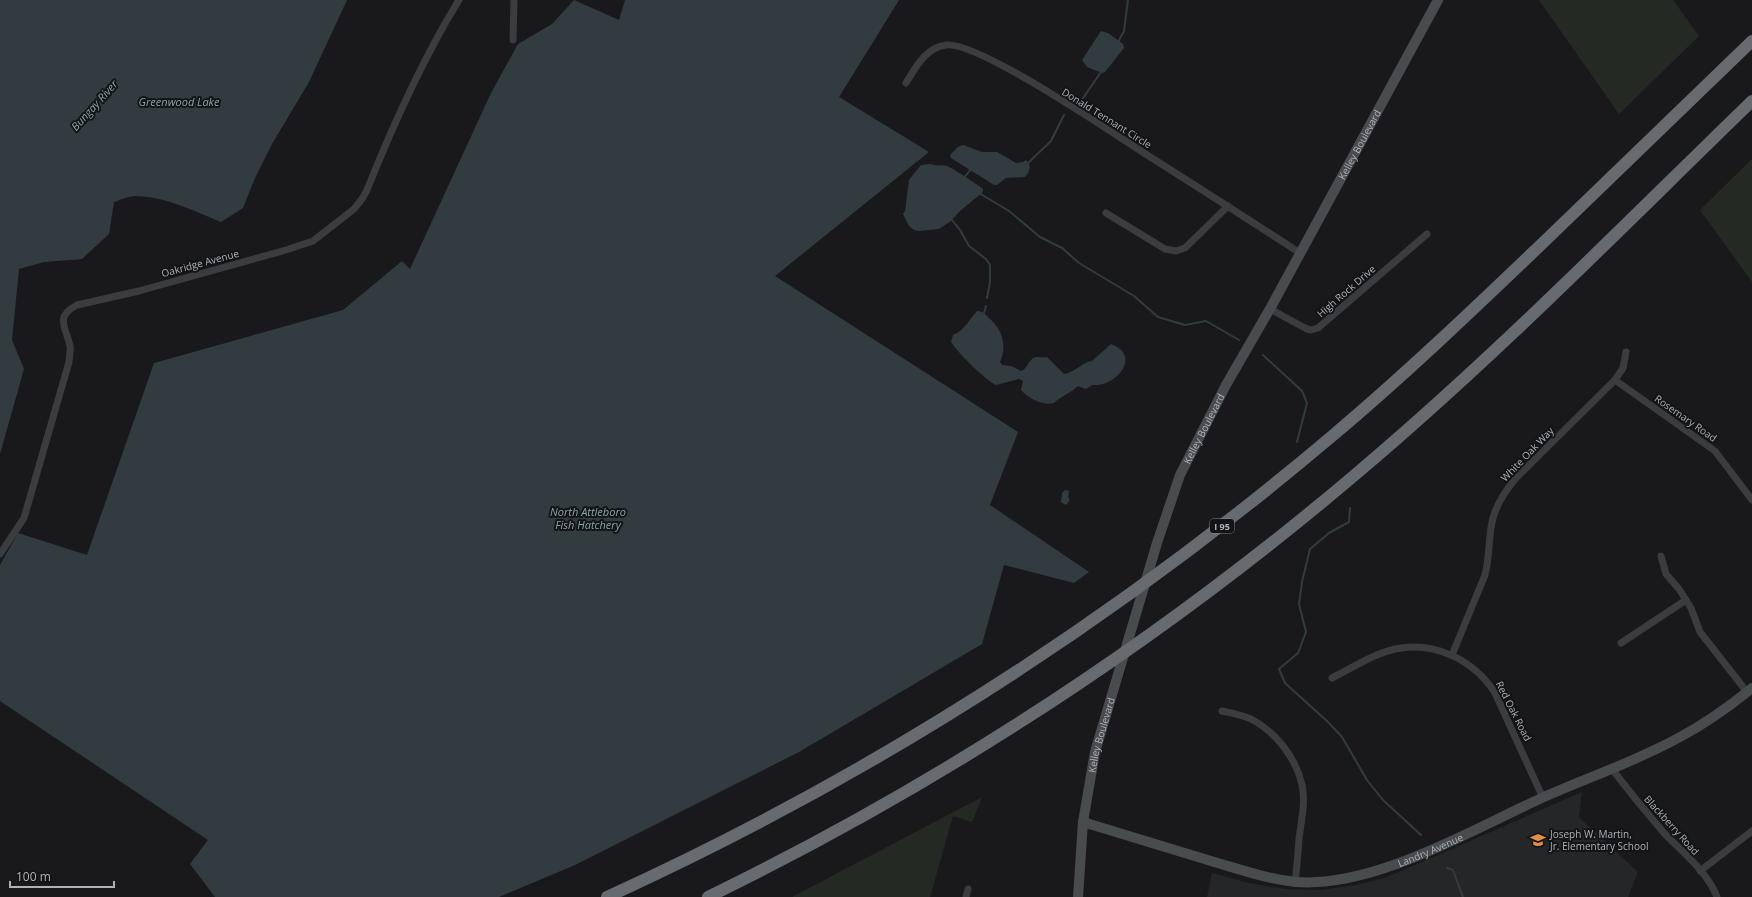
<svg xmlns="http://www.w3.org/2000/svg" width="1752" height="897" viewBox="0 0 1752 897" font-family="'Open Sans',sans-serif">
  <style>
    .built { fill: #252628 }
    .green { fill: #242a23 }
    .water { fill: #323c40 }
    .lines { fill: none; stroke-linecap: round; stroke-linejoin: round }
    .stream { stroke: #323c40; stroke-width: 2 }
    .street { stroke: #3a3c3f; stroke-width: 7 }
    .secondary { stroke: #484c4f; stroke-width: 10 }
    .highway { stroke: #676b70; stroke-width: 12 }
    .labels { text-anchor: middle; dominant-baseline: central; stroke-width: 4; stroke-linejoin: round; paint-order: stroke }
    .shield { fill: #141416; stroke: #7f8388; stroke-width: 1 }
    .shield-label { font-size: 9px; font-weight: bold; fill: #adb3b9 }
    .street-label { font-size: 10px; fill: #adb3b9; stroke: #141416 }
    .poi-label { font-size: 10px; fill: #adb3b9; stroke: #141416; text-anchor: start }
    .water-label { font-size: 11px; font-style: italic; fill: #87a6b0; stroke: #141416 }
  </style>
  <rect width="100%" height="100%" fill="#19191b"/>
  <path class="built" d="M 1582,792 L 1579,817 L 1638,872 L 1628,897 L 1207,897 L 1212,873 L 1249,883 L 1285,889 L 1321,890 L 1356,885 L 1387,877 Z"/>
  <g class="green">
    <path d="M 1539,0 L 1673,0 L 1699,36 L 1619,114 Z"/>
    <path d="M 1752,159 L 1752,282 L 1700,210 Z"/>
    <path d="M 982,797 L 972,822 L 953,816 L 930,897 L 792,897 Z"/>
  </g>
  <g class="water">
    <path d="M 0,0 L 347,0 L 309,82 L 272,144 L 255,178 L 243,208 L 221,222 C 194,211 164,196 135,196 C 129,196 120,200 114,202 L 109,234 L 82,259 L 44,262 L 19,269 L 12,340 L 24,369 L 0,454 Z"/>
    <path d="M 574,0 L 619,20 L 625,0 L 899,0 L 839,97 L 929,152 L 775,276 L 1018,432 L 990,505 L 1089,572 L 1074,583 L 1004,565 L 982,644 L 799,752 L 575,865 L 499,897 L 215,897 L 190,864 L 208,840 L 0,701 L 0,565 L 18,533 L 87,555 L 154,363 L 343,310 L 402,261 L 410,269 L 491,93 L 518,44 L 552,24 Z"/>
    <path d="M 1101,31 L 1108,33 L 1123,44 L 1124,48 L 1105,72 L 1102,73 L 1087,67 L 1082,60 Z"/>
    <path d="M 963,145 L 982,152 L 997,152 L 1016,163 L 1023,162 L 1026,160 C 1032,166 1030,171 1025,177 L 1006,178 L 997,185 L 994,185 L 951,158 L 950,155 L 958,147 Z"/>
    <path d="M 931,164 C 937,167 941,164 947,166 C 951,167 980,186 983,189 L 983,192 L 960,211 L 951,221 L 939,229 L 919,231 L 914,230 L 909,226 L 903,214 L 905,211 L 909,180 L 921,165 Z"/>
    <path d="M 977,311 C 983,311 986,315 990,319 C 1003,331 1007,346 1000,362 L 1002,365 L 1011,366 L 1021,371 C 1028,369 1028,359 1036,357 C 1039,357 1043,358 1047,357 L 1064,374 C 1076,372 1082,362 1092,361 L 1111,344 C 1142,355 1117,387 1092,385 L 1086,389 L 1078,386 C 1071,393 1061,396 1054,403 C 1043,406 1028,398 1021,390 L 1023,381 L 1019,379 L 996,385 C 983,378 959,354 951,342 L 953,335 C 965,330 969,320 977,311 Z"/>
    <path d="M 1065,490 L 1069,491 L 1068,497 L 1070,500 L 1066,505 L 1061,502 L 1062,493 Z"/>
  </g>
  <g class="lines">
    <g class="stream">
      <path d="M 1118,42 L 1124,31 L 1128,0"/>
      <path d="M 1079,104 L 1101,72"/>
      <path d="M 1027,164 L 1051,141 L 1064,115"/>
      <path d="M 964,178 L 971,169"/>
      <path d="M 979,193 L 1009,211 L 1040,237 L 1062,248 L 1079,263 L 1134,296 L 1158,317 L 1185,325 L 1206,321 L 1239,340"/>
      <path d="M 952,220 L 960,230 L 969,246 L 986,259 L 990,265 L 990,282 L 987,298"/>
      <path d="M 984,313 L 986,306"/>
      <path d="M 1263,355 L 1302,391 L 1307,403 L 1297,442"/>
      <path d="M 1350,508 L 1349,522 L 1329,533 L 1310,549 L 1302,582 L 1299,604 L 1306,632 L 1298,653 L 1279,669 L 1285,683 L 1328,722 L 1342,737 L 1367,780 L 1383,800 L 1421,835"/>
      <path d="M 1447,868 L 1453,870 L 1463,897"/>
    </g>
    <g class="street">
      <path d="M 513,40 L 514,0"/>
      <path d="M 906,83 C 916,67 925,48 946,45 C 978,41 1111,132 1144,153 C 1196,186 1248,219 1300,253"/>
      <path d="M 1106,213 L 1165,249 L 1176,251 L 1185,248 L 1228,206"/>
      <path d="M 1270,309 L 1307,329 L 1311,330 L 1318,328 L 1427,234"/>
      <path d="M 1615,380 L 1715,451 L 1752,500"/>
      <path d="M 0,554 L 24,518 L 69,362 C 69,357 71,351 70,346 C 66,327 54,317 77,305 L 139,291 L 286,250 L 313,241 L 354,209 L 362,199 L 367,190 C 393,125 422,60 459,0"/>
      <path d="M 1661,556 L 1666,574 L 1679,589 L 1691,608 L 1700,632 L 1747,692"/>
      <path d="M 1621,643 L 1686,600"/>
      <path d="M 1452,655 L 1485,575 C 1490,556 1488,537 1493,518 C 1497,503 1506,490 1516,478 L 1615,380 L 1623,368 L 1626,352"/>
      <path d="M 1332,678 C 1352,668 1373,654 1395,649 C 1435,641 1474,660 1495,693 L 1543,798"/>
      <path d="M 1222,711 C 1231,713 1242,715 1251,719 C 1276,732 1296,758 1302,785 C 1306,803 1301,821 1299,839 C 1298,853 1297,867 1295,882"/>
      <path d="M 1611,768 C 1628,790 1646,812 1664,833 C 1682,852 1708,872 1717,897"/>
      <path d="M 1700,871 L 1752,831"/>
      <path d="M 966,897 L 968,889"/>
    </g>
    <g class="secondary">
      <path id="s1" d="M 1083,822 C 1126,835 1169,848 1211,861 C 1239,869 1267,879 1296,882 C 1375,888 1473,829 1544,797 C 1589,777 1637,761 1680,737 C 1706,723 1730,706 1752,688"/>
      <path id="s2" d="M 1078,897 L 1083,822 L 1095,752 L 1157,543 L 1180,475 L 1226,385 L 1271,307 L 1438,0"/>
    </g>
    <g class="highway">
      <path d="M 607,897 C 868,778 1112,622 1331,437 C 1407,373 1478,305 1549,237 C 1617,171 1685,106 1752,41"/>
      <path d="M 708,897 C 940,784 1159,641 1356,474 C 1495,357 1622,227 1752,101"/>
    </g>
  </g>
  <defs>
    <g id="school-bare" transform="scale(1.2)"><path d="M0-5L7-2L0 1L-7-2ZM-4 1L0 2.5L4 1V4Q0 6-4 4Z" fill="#e08f4b" stroke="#141416" stroke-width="2.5" paint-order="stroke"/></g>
  </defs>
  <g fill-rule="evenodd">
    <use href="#school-bare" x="1538" y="840"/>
  </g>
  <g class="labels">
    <rect class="shield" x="1210" y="519" width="24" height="14" rx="3"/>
    <g class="shield-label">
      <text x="1222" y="526">I 95</text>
    </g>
    <g class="street-label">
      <text transform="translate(1107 118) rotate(32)">Donald Tennant Circle</text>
      <text stroke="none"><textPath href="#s2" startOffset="812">Kelley Boulevard</textPath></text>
      <text transform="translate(200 263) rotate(-15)">Oakridge Avenue</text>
      <text transform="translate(1346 291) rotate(-41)">High Rock Drive</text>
      <text transform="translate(1686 418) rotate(35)">Rosemary Road</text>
      <text stroke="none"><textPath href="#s2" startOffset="488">Kelley Boulevard</textPath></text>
      <text transform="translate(1527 454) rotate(-46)">White Oak Way</text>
      <text transform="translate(1514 711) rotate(63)">Red Oak Road</text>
      <text stroke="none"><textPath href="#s2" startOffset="164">Kelley Boulevard</textPath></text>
      <text transform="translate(1672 825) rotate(48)">Blackberry Road</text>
      <text stroke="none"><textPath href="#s1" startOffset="361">Landry Avenue</textPath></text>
    </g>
    <g class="poi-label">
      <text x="1550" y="834">Joseph W. Martin,<tspan x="1550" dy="12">Jr. Elementary School</tspan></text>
    </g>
    <g class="water-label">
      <text x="179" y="101">Greenwood Lake</text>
      <text transform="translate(94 105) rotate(-48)">Bungay River</text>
      <text x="588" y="511">North Attleboro<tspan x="588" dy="13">Fish Hatchery</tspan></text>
    </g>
  </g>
  <path d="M10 881v6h104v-6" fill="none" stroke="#adb3b9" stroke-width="2"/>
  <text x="16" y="881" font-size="12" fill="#adb3b9" stroke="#141416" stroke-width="3" paint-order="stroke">100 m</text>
</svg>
